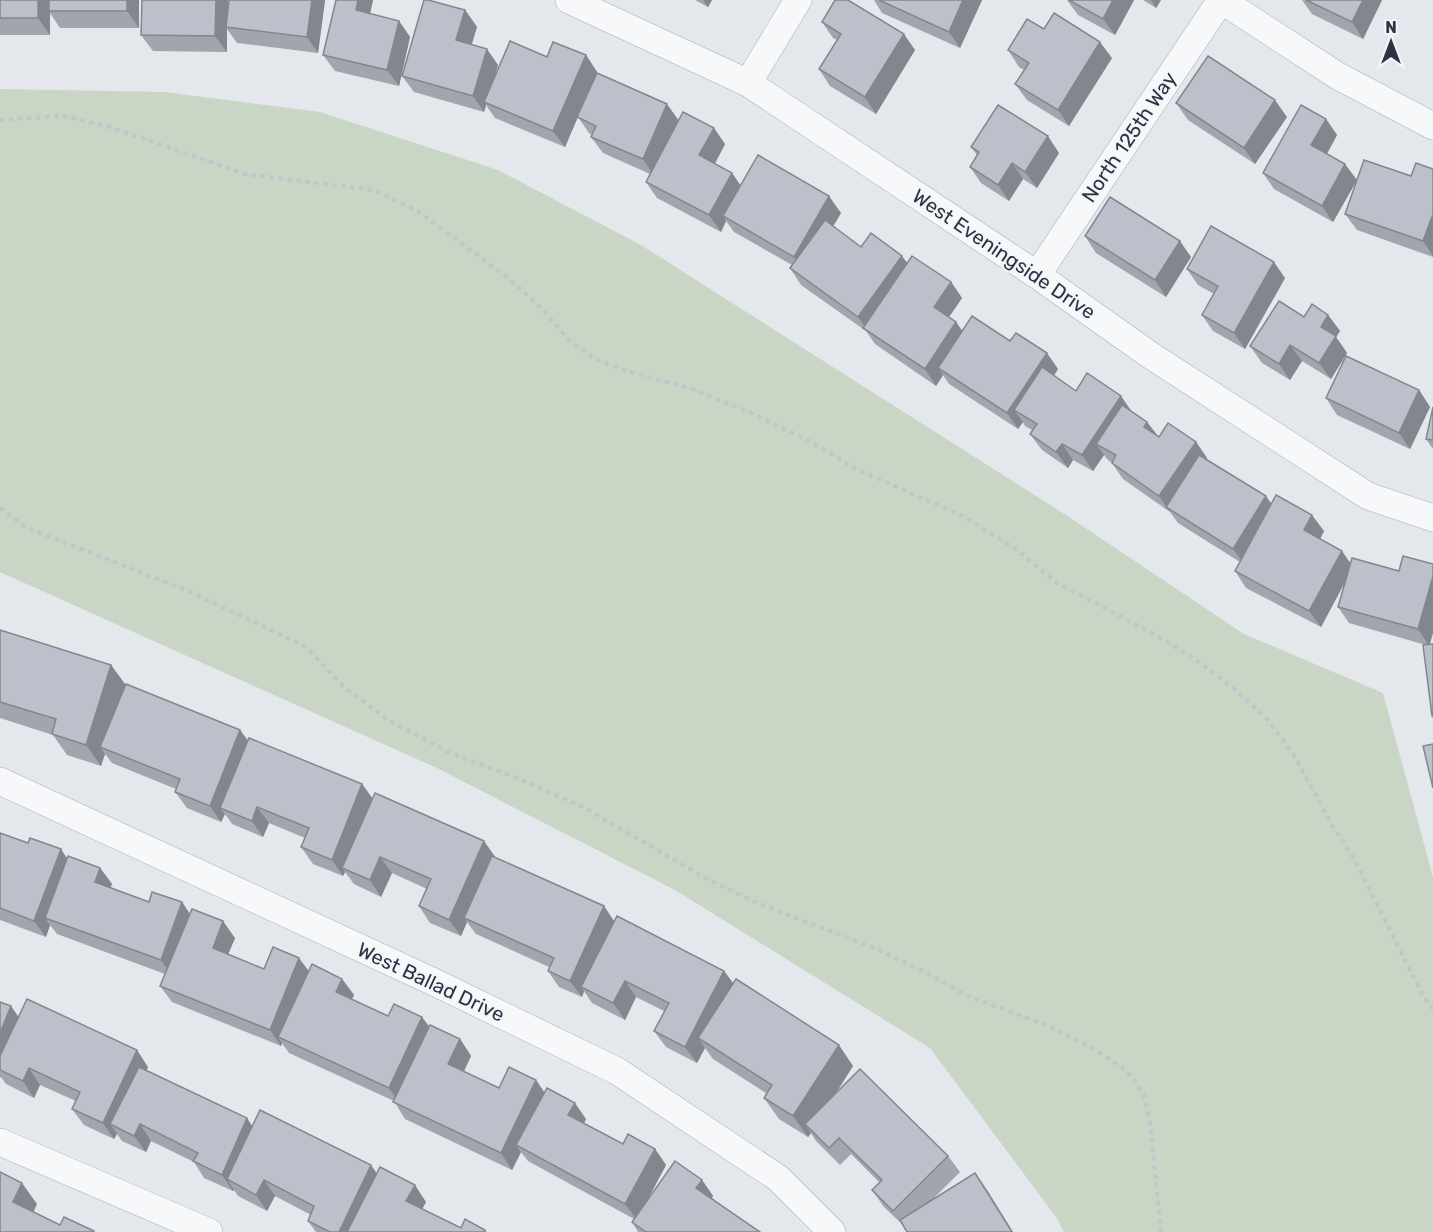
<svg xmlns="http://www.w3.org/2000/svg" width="1433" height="1232" viewBox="0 0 1433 1232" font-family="Rubik,sans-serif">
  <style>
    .green { fill: #c9d6c5 }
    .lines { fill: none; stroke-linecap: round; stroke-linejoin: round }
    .minor-casing { stroke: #a9aeb7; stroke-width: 28 }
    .path { stroke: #c2c5cb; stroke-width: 4; stroke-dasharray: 4.5 4.5; stroke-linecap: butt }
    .minor { stroke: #f7f8fa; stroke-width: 27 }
    .wall { fill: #a1a5ae }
    .shaded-wall { fill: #83868d }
    .building { fill: #bbc0ca; stroke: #83868d; stroke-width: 1.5 }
    .labels { text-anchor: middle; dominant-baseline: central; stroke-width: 4.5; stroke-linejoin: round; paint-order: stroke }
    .street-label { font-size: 20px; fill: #2b3445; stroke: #f4f6f9 }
  </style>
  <rect width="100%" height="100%" fill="#e4e7ec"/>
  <path class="green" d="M 0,89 L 164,92 L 320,112 L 498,170 L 641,245 L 1069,517 L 1244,634 L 1383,693 L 1433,877 L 1433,1232 L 1064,1232 L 1056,1217 L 930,1048 L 675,890 L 439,769 L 0,572 Z"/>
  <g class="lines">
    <g class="minor-casing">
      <g id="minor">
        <path d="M 569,0 L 748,83 L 1037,275 L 1150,355 L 1368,496 L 1433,518"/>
        <path d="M 1221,0 L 1338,76 L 1433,126"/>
        <path d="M 748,83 L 798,0"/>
        <path d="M 1037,275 L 1221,0"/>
        <path d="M 0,781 L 436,983 L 617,1071 L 778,1178 L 832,1232"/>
        <path d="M 0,1142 L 209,1232"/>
      </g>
    </g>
    <g class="path">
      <path d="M 0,120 L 63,116 L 110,127 L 245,174 L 373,190 L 418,211 L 512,281 L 542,309 L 568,339 L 593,358 L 623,370 L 690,388 L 753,414 L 806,439 L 856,469 L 963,516 L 1014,548 L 1057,583 L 1154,634 L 1198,661 L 1238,692 L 1269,721 L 1295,757 L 1332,825 L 1353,857 L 1422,994 L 1433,1009"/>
      <path d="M 0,508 L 27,528 L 191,592 L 306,647 L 343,686 L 388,720 L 448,752 L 517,778 L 585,808 L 705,878 L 755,902 L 879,950 L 933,976 L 965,995 L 1051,1027 L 1094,1049 L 1127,1071 L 1144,1095 L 1150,1122 L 1161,1232"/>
    </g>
    <use href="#minor" class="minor"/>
  </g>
  <g class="wall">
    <path d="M 0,0 L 139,0 L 139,28 L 60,28 L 50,13 L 50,35 L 0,35 Z"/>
    <path d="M 142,0 L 228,0 L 228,13 L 325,0 L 318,53 L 237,43 L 227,29 L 227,52 L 153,51 L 141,35 Z"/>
    <path d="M 336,0 L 373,0 L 370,14 L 399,21 L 410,37 L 399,86 L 335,71 L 323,55 Z"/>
    <path d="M 695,0 L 712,0 L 708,7 Z"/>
    <path d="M 874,0 L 982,0 L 960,48 L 882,13 Z"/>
    <path d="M 1067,0 L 1134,0 L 1115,35 L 1078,15 Z"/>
    <path d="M 1143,0 L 1161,0 L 1156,8 Z"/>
    <path d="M 1302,0 L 1382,0 L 1363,39 L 1312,14 Z"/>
    <path d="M 465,10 L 477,27 L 471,45 L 498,65 L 495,76 L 547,57 L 586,55 L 597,72 L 589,90 L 679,120 L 725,144 L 715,164 L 732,173 L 740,185 L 841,213 L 833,226 L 861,247 L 908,263 L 951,282 L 962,298 L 949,317 L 956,322 L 962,331 L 1010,341 L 1058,369 L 1054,376 L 1076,391 L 1132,411 L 1147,422 L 1159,437 L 1196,442 L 1207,458 L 1206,459 L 1271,504 L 1324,531 L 1320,539 L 1350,563 L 1399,571 L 1433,564 L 1433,633 L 1430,644 L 1433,644 L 1433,718 L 1432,716 L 1426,645 L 1349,623 L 1338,607 L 1344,584 L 1321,627 L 1246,588 L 1235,571 L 1240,562 L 1178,523 L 1170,512 L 1123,479 L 1112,463 L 1108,460 L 1104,455 L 1093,471 L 1073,460 L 1068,468 L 1042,450 L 1030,434 L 1032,430 L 1025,426 L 1023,422 L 1018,429 L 949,384 L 943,375 L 936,386 L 875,344 L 866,331 L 801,285 L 790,268 L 792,265 L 734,232 L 726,221 L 721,232 L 657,198 L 646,182 L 650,174 L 603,153 L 591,137 L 592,135 L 589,133 L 578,117 L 565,147 L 495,118 L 486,105 L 484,112 L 414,92 L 402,76 Z"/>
    <path d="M 822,22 L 915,50 L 876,114 L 830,86 L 819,69 L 837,40 L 833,38 Z"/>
    <path d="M 1044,29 L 1112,58 L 1069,126 L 1027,100 L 1015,84 L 1024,70 L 1019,67 L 1008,50 Z"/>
    <path d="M 1176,103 L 1287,117 L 1255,164 L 1188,120 Z"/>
    <path d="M 1326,119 L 1337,135 L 1327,154 L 1357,180 L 1333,222 L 1274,189 L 1263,173 Z"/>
    <path d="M 971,147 L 1059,153 L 1037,188 L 1023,179 L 1009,201 L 981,183 L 970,167 L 977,155 Z"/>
    <path d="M 1433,169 L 1433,257 L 1357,230 L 1345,214 L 1411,176 Z"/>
    <path d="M 1085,236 L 1191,257 L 1166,297 L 1096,253 Z"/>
    <path d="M 1187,269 L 1285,278 L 1245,349 L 1213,331 L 1202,315 L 1214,294 L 1198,285 Z"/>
    <path d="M 1328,315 L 1340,331 L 1336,337 L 1347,353 L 1331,379 L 1302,361 L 1290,380 L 1262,363 L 1250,346 L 1304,317 Z"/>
    <path d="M 1419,390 L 1430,407 L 1410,449 L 1337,415 L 1326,398 Z"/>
    <path d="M 1433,407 L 1433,449 L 1426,439 Z"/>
    <path d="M 0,630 L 111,665 L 126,685 L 240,730 L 248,741 L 362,784 L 373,799 L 496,858 L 604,906 L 614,921 L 724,971 L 733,983 L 853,1066 L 836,1093 L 948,1156 L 960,1172 L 931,1201 L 987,1190 L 903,1225 L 884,1207 L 872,1190 L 880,1183 L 851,1154 L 840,1165 L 816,1141 L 811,1133 L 808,1137 L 779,1119 L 764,1098 L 766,1093 L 713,1059 L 705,1048 L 697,1063 L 666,1047 L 654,1031 L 664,1011 L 636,997 L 625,1020 L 592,1003 L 584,991 L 582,997 L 559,987 L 548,971 L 549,967 L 476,934 L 467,922 L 461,936 L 430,923 L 419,906 L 427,889 L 392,873 L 381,897 L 354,884 L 345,872 L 343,876 L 313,864 L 301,847 L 305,838 L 269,823 L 263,837 L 232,824 L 225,814 L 221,822 L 187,808 L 175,792 L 176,789 L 112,763 L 105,754 L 101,766 L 67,755 L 53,735 L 0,718 Z"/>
    <path d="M 0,833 L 67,858 L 100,868 L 112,884 L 110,888 L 149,902 L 182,902 L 190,914 L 235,938 L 228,954 L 264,969 L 309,971 L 342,979 L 354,995 L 352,999 L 388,1016 L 429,1027 L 460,1039 L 471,1056 L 464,1072 L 499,1088 L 536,1080 L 545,1093 L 586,1119 L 584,1123 L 623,1144 L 655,1149 L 666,1165 L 648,1198 L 702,1180 L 713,1196 L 712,1198 L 760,1232 L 638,1232 L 632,1222 L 634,1219 L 528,1161 L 521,1152 L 512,1170 L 405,1119 L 394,1101 L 289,1053 L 282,1043 L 281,1046 L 172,1002 L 160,986 L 165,974 L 57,934 L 50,925 L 46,937 L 0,920 Z"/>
    <path d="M 0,1002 L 19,1017 L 148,1067 L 146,1071 L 252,1126 L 377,1174 L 426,1202 L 422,1209 L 461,1228 L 485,1230 L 487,1232 L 316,1232 L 308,1221 L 311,1215 L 275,1196 L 267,1211 L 238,1196 L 234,1190 L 233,1191 L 204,1178 L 194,1162 L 151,1141 L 146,1152 L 122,1141 L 117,1134 L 114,1139 L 84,1125 L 72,1109 L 76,1101 L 40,1085 L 34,1098 L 6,1084 L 1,1077 L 0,1078 Z"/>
  </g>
  <g class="shaded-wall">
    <path d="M 38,0 L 50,0 L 49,11 L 50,13 L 50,35 L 38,18 Z"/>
    <path d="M 127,0 L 139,0 L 139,28 L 127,11 Z"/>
    <path d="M 216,0 L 228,0 L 227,27 L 226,27 L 227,29 L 227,52 L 215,36 Z"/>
    <path d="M 312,0 L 325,0 L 318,53 L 307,37 Z"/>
    <path d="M 358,0 L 373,0 L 367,27 L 356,10 Z"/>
    <path d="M 703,0 L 712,0 L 708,7 Z"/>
    <path d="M 963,0 L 982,0 L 960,48 L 949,32 Z"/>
    <path d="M 1113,0 L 1134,0 L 1115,35 L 1103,19 Z"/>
    <path d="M 1151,0 L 1161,0 L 1156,8 Z"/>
    <path d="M 1363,0 L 1382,0 L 1363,39 L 1352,22 Z"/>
    <path d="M 465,10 L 477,27 L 468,57 L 456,40 Z"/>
    <path d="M 399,21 L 410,37 L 399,86 L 387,70 Z"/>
    <path d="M 904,34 L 915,50 L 876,114 L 865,97 Z"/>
    <path d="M 1100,42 L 1112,58 L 1069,126 L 1058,110 Z"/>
    <path d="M 487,49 L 498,65 L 487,103 L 484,102 L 486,105 L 484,112 L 473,96 Z"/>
    <path d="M 586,55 L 597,72 L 565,147 L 553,131 Z"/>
    <path d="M 1275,100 L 1287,117 L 1255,164 L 1244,148 Z"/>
    <path d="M 667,104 L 679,121 L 654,176 L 643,159 Z"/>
    <path d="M 1326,119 L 1337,135 L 1322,162 L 1311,145 Z"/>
    <path d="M 714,128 L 725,144 L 710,172 L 699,155 Z"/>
    <path d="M 1048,136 L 1059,153 L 1037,188 L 1025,172 Z"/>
    <path d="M 1012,163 L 1023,179 L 1009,201 L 998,185 Z"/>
    <path d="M 1345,164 L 1357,180 L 1333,222 L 1322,206 Z"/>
    <path d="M 732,173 L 743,189 L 723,216 L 726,221 L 721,232 L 709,215 Z"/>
    <path d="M 829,196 L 841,213 L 806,273 L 794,257 Z"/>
    <path d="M 1433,214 L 1433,256 L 1423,241 Z"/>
    <path d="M 1180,241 L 1191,257 L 1166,297 L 1155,280 Z"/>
    <path d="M 902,256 L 914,272 L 867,330 L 858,317 Z"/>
    <path d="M 1274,262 L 1285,278 L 1245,349 L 1234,333 Z"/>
    <path d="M 951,282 L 962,298 L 945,323 L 934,307 Z"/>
    <path d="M 1328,315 L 1340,331 L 1336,337 L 1347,353 L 1331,379 L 1319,363 L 1321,327 Z"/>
    <path d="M 956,322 L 968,339 L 938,368 L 943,375 L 936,386 L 925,369 Z"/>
    <path d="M 1290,345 L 1302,361 L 1290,380 L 1279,364 Z"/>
    <path d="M 1047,353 L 1058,369 L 1026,417 L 1014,410 L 1023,422 L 1018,429 L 1007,413 Z"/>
    <path d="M 1419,390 L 1430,407 L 1410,449 L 1399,433 Z"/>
    <path d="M 1121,396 L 1132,412 L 1096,444 L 1104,455 L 1093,471 L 1082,455 Z"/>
    <path d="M 1147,422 L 1159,438 L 1144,427 Z"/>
    <path d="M 1196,442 L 1207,458 L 1172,510 L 1166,507 L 1170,512 L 1159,496 Z"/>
    <path d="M 1062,444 L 1073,460 L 1068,468 L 1056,452 Z"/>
    <path d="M 1266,496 L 1278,513 L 1245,565 L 1233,549 Z"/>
    <path d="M 1312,515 L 1324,531 L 1316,547 L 1304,530 Z"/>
    <path d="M 1342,551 L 1353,567 L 1321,627 L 1309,611 Z"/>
    <path d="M 1433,576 L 1433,633 L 1429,646 L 1418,629 Z"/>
    <path d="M 111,665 L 126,686 L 100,747 L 105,754 L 101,766 L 86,745 Z"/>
    <path d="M 240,730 L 252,746 L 220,808 L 225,814 L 221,822 L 210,806 Z"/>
    <path d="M 362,784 L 374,801 L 342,868 L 345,872 L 343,876 L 332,860 Z"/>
    <path d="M 257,807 L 269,823 L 263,837 L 252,821 Z"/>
    <path d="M 484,841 L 496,858 L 464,918 L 467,922 L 461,936 L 449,920 Z"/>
    <path d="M 61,849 L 72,866 L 45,918 L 50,925 L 46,937 L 34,921 Z"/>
    <path d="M 380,857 L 392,873 L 381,897 L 370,880 Z"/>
    <path d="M 100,868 L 112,884 L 106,898 L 95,882 Z"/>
    <path d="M 182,902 L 193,919 L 172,976 L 161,960 Z"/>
    <path d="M 604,906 L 615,923 L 581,987 L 584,991 L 582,997 L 570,981 Z"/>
    <path d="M 223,921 L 235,938 L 224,964 L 213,948 Z"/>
    <path d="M 299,958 L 311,974 L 278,1037 L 282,1043 L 281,1046 L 270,1030 Z"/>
    <path d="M 724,971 L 736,987 L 698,1038 L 705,1048 L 697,1063 L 685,1047 Z"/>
    <path d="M 342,979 L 354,995 L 347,1009 L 336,992 Z"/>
    <path d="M 625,981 L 636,997 L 625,1020 L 613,1003 Z"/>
    <path d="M 11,1006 L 22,1022 L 0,1070 L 0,1033 Z"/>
    <path d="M 422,1017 L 434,1033 L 400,1104 L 389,1088 Z"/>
    <path d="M 460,1039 L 471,1056 L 459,1080 L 448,1064 Z"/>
    <path d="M 839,1045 L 853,1066 L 812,1131 L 805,1124 L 811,1133 L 808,1137 L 793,1116 Z"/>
    <path d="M 137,1050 L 148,1067 L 119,1129 L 110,1124 L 117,1134 L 114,1139 L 103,1123 Z"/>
    <path d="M 29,1068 L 40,1085 L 34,1098 L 23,1081 Z"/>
    <path d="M 536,1080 L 547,1097 L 516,1145 L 521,1152 L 512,1170 L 501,1153 Z"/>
    <path d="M 575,1103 L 586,1119 L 580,1131 L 568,1115 Z"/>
    <path d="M 247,1118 L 258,1135 L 227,1179 L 234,1190 L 233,1191 L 222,1175 Z"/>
    <path d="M 140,1124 L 151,1141 L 146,1152 L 134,1136 Z"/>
    <path d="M 655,1149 L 666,1165 L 637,1220 L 625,1204 Z"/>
    <path d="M 371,1165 L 382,1181 L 358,1232 L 339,1232 Z"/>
    <path d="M 975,1173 L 987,1190 L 1013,1232 L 1012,1232 Z"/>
    <path d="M 264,1180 L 275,1196 L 267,1211 L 256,1195 Z"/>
    <path d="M 702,1180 L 713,1196 L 708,1204 L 696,1188 Z"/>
    <path d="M 22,1183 L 37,1204 L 28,1224 L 13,1202 Z"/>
    <path d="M 415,1185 L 426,1202 L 418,1217 L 406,1201 Z"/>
  </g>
  <g class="building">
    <rect x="0" y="0" width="38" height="18"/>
    <rect x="49" y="0" width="78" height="11"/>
    <path d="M 142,0 L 216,0 L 215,36 L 141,35 Z"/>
    <path d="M 229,0 L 312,0 L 307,37 L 226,27 Z"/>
    <path d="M 336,0 L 358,0 L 356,10 L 399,21 L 387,70 L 323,55 Z"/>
    <path d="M 424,0 L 428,0 L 465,10 L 456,40 L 487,49 L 473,96 L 402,76 Z"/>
    <path d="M 835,0 L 848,0 L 904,34 L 865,97 L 819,69 L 841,34 L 822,22 Z"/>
    <path d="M 879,0 L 963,0 L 949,32 Z"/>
    <path d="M 1069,0 L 1113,0 L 1103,19 Z"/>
    <path d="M 1306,0 L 1363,0 L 1352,22 Z"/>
    <path d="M 1054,13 L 1100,42 L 1058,110 L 1015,84 L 1029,63 L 1008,50 L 1027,19 L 1044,29 Z"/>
    <path d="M 510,41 L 547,57 L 553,42 L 586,55 L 553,131 L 484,102 Z"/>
    <path d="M 1208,56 L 1275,100 L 1244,148 L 1176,103 Z"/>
    <path d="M 597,73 L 667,104 L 643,159 L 591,137 L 596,126 L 577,117 Z"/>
    <path d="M 998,105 L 1048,136 L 1025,172 L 1012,163 L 998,185 L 970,167 L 979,152 L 971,147 Z"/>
    <path d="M 1301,105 L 1326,119 L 1311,145 L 1345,164 L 1322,206 L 1263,173 Z"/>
    <path d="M 683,112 L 714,128 L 699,155 L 732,173 L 709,215 L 646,182 Z"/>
    <path d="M 758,155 L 829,196 L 794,257 L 723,216 Z"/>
    <path d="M 1364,160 L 1411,176 L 1416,163 L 1433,169 L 1433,214 L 1423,241 L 1345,214 Z"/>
    <path d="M 1110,197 L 1180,241 L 1155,280 L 1085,236 Z"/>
    <path d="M 825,220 L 861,247 L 871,233 L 902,256 L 858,317 L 790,268 Z"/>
    <path d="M 1211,226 L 1274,262 L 1234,333 L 1202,315 L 1218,286 L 1187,269 Z"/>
    <path d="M 912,256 L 951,282 L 934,307 L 956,322 L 925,369 L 863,328 Z"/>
    <path d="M 1279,301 L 1304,317 L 1312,304 L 1328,315 L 1321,327 L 1336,336 L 1319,363 L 1290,345 L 1279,364 L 1250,346 Z"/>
    <path d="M 972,316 L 1010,341 L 1016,333 L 1047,353 L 1007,413 L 938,368 Z"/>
    <path d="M 1346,356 L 1419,390 L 1399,433 L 1326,398 Z"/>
    <path d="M 1042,367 L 1076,391 L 1087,373 L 1121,396 L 1082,455 L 1062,444 L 1056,452 L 1030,434 L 1037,424 L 1014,410 Z"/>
    <path d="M 1122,405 L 1147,422 L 1144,427 L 1159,437 L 1168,423 L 1196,442 L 1159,496 L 1112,463 L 1116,455 L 1096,444 Z"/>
    <path d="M 1433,407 L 1433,440 L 1426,439 Z"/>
    <path d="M 1199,455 L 1266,496 L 1233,549 L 1166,507 Z"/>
    <path d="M 1276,495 L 1312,515 L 1304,530 L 1342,551 L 1309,611 L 1235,571 Z"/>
    <path d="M 1403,556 L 1433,564 L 1433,576 L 1418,629 L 1338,607 L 1352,558 L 1399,571 Z"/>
    <path d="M 0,630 L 111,665 L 86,745 L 52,734 L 56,719 L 0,702 Z"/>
    <path d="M 1433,644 L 1433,716 L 1432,716 L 1423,645 Z"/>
    <path d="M 126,684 L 240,730 L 210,806 L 175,792 L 180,779 L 100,747 Z"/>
    <path d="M 249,738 L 362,784 L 332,860 L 301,847 L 309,828 L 257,807 L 252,821 L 220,808 Z"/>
    <path d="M 1433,744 L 1433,788 L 1423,746 Z"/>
    <path d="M 375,793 L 484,841 L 449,920 L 419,906 L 431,879 L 380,857 L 370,880 L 342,868 Z"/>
    <path d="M 0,833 L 28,843 L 30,838 L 61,849 L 34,921 L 0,908 Z"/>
    <path d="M 68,856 L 100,868 L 95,882 L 149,902 L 152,892 L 182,902 L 161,960 L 45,918 Z"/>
    <path d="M 492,856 L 604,906 L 570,981 L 548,971 L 554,958 L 464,918 Z"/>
    <path d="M 192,909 L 223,921 L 213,948 L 264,969 L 273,947 L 299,958 L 270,1030 L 160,986 Z"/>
    <path d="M 617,916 L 724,971 L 685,1047 L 654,1031 L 669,1003 L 625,981 L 613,1003 L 581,987 Z"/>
    <path d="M 312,964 L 342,979 L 336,992 L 388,1016 L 394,1004 L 422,1017 L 389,1088 L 278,1037 Z"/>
    <path d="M 736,979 L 839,1045 L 793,1116 L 764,1098 L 772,1085 L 698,1038 Z"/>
    <path d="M 27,999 L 137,1050 L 103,1123 L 72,1109 L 80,1092 L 29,1068 L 23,1081 L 0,1070 L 0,1056 Z"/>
    <path d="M 0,1002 L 11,1006 L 0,1033 Z"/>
    <path d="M 430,1025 L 460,1039 L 448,1064 L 499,1088 L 509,1067 L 536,1080 L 501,1153 L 393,1102 Z"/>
    <path d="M 139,1067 L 247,1118 L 222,1175 L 193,1161 L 198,1153 L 140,1124 L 134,1136 L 110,1124 Z"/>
    <path d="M 860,1069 L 948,1156 L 893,1211 L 872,1190 L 882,1180 L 839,1138 L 829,1148 L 805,1124 Z"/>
    <path d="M 547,1088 L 575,1103 L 568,1115 L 623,1144 L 628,1134 L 655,1149 L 625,1204 L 516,1145 Z"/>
    <path d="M 260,1110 L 371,1165 L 339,1232 L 330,1232 L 308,1221 L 314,1206 L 264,1180 L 256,1195 L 227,1179 Z"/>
    <path d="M 675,1161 L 702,1180 L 696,1188 L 760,1232 L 646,1232 L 632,1222 Z"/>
    <path d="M 380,1167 L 415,1185 L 406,1201 L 461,1228 L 465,1219 L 485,1230 L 484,1232 L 347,1232 Z"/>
    <path d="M 0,1172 L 22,1183 L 13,1202 L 60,1225 L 64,1217 L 94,1231 L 93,1232 L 0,1232 Z"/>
    <path d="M 975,1173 L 1012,1232 L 907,1232 L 900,1220 Z"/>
  </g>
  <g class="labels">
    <g class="street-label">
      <text transform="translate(1129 137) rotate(-56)">North 125th Way</text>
      <text transform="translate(1004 254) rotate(34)">West Eveningside Drive</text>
      <text transform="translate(431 982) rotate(25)">West Ballad Drive</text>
    </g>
  </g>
  <g transform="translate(1391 42)" stroke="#f4f6f9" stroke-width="4.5" paint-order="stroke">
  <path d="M0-4.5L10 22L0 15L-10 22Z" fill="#2b3445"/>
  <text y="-9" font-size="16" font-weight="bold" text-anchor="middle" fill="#2b3445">N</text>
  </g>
</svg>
